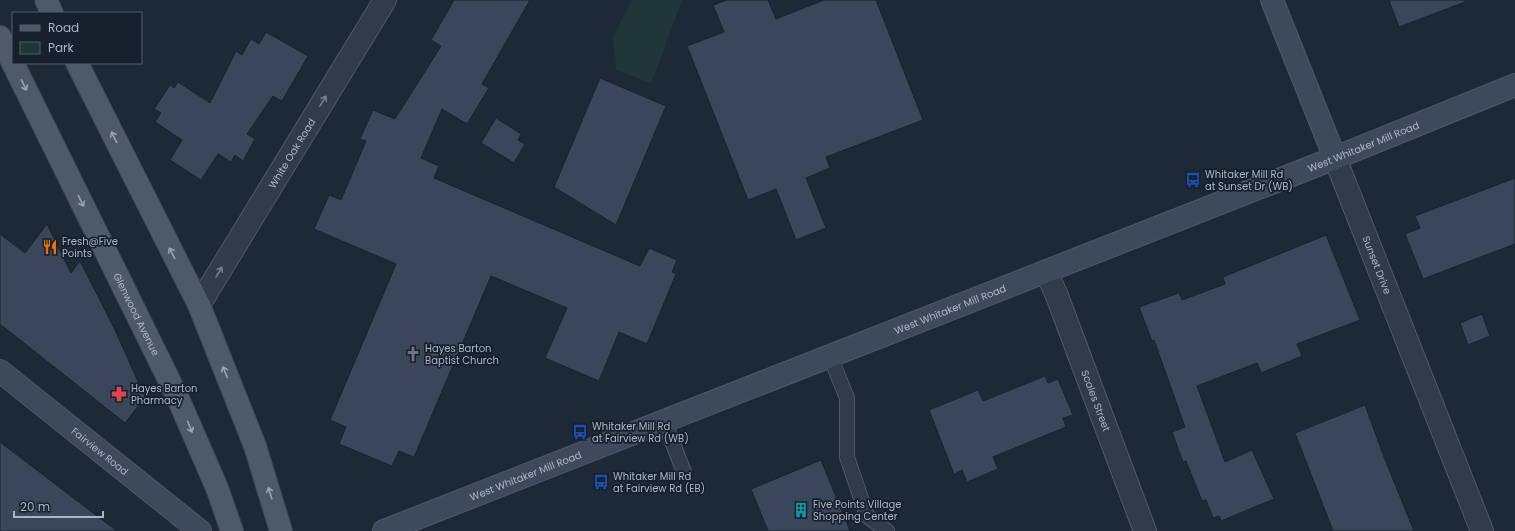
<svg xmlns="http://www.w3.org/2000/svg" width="1515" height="531" viewBox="0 0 1515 531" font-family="Poppins,sans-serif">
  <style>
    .green { fill: #203639 }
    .building { fill: #3a4659; stroke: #19222f }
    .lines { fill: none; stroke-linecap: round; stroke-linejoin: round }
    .lane-casing { stroke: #4f5867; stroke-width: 16 }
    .street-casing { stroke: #4f5867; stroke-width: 24 }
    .secondary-casing { stroke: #4f5867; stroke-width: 24 }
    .primary-casing { stroke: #3b4452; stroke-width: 24 }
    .lane { stroke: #323b49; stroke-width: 14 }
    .street { stroke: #323b49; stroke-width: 22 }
    .secondary { stroke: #3f495c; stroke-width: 22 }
    .primary { stroke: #4f5a69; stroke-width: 22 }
    .oneway { stroke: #99a3b3 }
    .oneway2 { stroke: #757e8e }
    .labels { text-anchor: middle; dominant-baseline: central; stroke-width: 3.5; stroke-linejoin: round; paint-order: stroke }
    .street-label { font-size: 10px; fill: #acb5c6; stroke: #17202d }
    .poi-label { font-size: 10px; fill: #acb5c6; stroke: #17202d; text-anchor: start }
  </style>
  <rect width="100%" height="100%" fill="#1e2938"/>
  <path class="green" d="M 632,0 L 682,0 L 651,84 L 616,69 L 613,37 Z"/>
  <g class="building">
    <path d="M 454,0 L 530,0 L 482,84 L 489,88 L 467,124 L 442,109 L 421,158 L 439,166 L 434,178 L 640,266 L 649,248 L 677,260 L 672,272 L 676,274 L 647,344 L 619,332 L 599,381 L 545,358 L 567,308 L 491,276 L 414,457 L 399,451 L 392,466 L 339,444 L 346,427 L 330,420 L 396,264 L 314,229 L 329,195 L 341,200 L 366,141 L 360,139 L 373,110 L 395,119 L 441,46 L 431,40 Z"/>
    <path d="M 727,0 L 768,0 L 776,19 L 824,0 L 876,0 L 923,120 L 826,157 L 830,168 L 806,178 L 826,228 L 796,240 L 776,189 L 748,200 L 687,46 L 724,32 L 713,5 Z"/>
    <path d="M 1389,0 L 1465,0 L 1465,2 L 1399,27 Z"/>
    <path d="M 266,32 L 308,56 L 282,101 L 273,96 L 247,134 L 255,139 L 243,161 L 235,155 L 231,162 L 218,154 L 201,180 L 170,160 L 182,140 L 155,122 L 161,113 L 154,109 L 170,85 L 174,88 L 178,82 L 210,103 L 236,51 L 242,55 L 251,39 L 259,44 Z"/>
    <path d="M 600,78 L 666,106 L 616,225 L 554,187 Z"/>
    <path d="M 496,118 L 521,134 L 518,140 L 525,144 L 514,163 L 481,143 Z"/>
    <path d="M 1515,178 L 1515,244 L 1423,279 L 1405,234 L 1420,228 L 1415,216 Z"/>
    <path d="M 47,224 L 71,273 L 80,261 L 115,330 L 145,397 L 125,423 L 0,324 L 0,234 L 25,253 Z"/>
    <path d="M 1326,235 L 1360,320 L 1297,344 L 1302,356 L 1261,373 L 1257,363 L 1197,386 L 1225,462 L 1252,450 L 1274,499 L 1221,521 L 1219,516 L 1213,518 L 1206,500 L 1202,501 L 1186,461 L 1183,462 L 1172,432 L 1185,427 L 1154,340 L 1152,341 L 1139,307 L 1179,293 L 1182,300 L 1225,284 L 1223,277 Z"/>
    <path d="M 1482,314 L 1490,336 L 1468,345 L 1460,323 Z"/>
    <path d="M 1045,376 L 1048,383 L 1058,379 L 1073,415 L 1063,418 L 1066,427 L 993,457 L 998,469 L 967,482 L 962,470 L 954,474 L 929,410 L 978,390 L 983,401 Z"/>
    <path d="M 1365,405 L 1384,457 L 1414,531 L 1333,531 L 1295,433 Z"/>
    <path d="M 0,442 L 117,531 L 0,531 Z"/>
    <path d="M 821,460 L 850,531 L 768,531 L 751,489 Z"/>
  </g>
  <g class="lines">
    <g class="lane-casing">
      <g id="lane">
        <path d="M 830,356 L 847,398 L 847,457 L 867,516 L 887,531"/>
        <path d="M 664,421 L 684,472"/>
      </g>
    </g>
    <g class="street-casing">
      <g id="street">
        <path id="s1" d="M 1335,158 L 1482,531"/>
        <path id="s2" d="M 1046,271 L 1057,296 L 1145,531"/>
        <path id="s3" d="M 199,305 L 385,0"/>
      </g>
    </g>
    <g class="secondary-casing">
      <g id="secondary">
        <path d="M 1272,0 L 1335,158"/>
        <path id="s4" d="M 0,371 L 200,531"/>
        <path id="s5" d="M 384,531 L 1335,158 L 1515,85"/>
      </g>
    </g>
    <g class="primary-casing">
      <g id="primary">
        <path d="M 46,0 L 52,13"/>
        <path id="s6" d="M 0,37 L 177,396 L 217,488 L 232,531"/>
        <path d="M 77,63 L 199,305 L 255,446 L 281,531"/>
      </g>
    </g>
    <use href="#lane" class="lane"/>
    <use href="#street" class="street"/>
    <use href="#secondary" class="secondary"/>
    <use href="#primary" class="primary"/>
  </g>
  <defs><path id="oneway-shaft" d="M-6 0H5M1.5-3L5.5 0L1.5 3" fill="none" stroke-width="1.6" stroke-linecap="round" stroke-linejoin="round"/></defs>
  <g class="oneway">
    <use href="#oneway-shaft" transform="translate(24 85) rotate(64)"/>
    <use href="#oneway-shaft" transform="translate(114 137) rotate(-117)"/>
    <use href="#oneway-shaft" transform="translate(81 201) rotate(64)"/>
    <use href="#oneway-shaft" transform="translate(172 253) rotate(-117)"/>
    <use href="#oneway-shaft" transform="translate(225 372) rotate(-112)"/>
    <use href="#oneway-shaft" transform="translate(190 427) rotate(67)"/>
    <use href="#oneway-shaft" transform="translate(270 493) rotate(-108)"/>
  </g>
  <g class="oneway2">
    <use href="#oneway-shaft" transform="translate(323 101) rotate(-58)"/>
    <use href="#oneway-shaft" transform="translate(219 272) rotate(-59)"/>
  </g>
  <defs>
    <g id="bus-bare" transform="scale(1.2)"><path d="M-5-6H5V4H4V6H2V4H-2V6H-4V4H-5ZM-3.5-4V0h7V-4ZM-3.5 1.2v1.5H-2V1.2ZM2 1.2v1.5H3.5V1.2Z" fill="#1a4fb4" stroke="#17202d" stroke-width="2.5" paint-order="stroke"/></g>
    <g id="restaurant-bare" transform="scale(1.2)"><path d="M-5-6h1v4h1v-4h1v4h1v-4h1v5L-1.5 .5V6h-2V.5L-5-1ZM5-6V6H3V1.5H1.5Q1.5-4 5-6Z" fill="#e8710a" stroke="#17202d" stroke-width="2.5" paint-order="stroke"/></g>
    <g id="church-bare" transform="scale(1.2)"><path d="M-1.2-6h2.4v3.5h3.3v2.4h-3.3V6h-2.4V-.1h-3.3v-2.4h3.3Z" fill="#6b7280" stroke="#17202d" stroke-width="2.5" paint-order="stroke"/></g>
    <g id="pharmacy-bare" transform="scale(1.2)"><path d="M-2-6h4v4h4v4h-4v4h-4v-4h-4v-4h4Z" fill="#e0444e" stroke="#17202d" stroke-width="2.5" paint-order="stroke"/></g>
    <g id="building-bare" transform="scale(1.2)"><path d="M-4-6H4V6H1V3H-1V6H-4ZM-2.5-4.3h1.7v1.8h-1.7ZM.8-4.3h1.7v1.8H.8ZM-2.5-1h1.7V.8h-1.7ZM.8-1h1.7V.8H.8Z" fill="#0f9aa8" stroke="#17202d" stroke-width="2.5" paint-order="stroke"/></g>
  </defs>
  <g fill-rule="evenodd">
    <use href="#bus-bare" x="1193" y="180"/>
    <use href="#restaurant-bare" x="50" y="247"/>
    <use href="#church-bare" x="413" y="354"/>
    <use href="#pharmacy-bare" x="119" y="394"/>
    <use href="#bus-bare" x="580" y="432"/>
    <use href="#bus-bare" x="601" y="482"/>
    <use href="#building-bare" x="801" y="510"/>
  </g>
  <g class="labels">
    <g class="street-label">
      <text stroke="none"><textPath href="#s5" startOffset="1052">West Whitaker Mill Road</textPath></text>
      <text stroke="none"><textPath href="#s3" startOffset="178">White Oak Road</textPath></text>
      <text stroke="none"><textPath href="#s1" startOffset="115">Sunset Drive</textPath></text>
      <text stroke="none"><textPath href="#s5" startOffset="608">West Whitaker Mill Road</textPath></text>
      <text stroke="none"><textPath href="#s6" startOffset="309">Glenwood Avenue</textPath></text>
      <text stroke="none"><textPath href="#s2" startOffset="139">Scales Street</textPath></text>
      <text stroke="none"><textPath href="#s4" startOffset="128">Fairview Road</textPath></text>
      <text stroke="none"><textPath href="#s5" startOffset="152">West Whitaker Mill Road</textPath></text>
    </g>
    <g class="poi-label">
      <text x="1205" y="174">Whitaker Mill Rd<tspan x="1205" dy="12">at Sunset Dr (WB)</tspan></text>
      <text x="62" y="241">Fresh@Five<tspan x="62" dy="12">Points</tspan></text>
      <text x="425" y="348">Hayes Barton<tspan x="425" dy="12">Baptist Church</tspan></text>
      <text x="131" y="388">Hayes Barton<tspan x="131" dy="12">Pharmacy</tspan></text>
      <text x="592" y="426">Whitaker Mill Rd<tspan x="592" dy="12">at Fairview Rd (WB)</tspan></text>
      <text x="613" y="476">Whitaker Mill Rd<tspan x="613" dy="12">at Fairview Rd (EB)</tspan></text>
      <text x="813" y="504">Five Points Village<tspan x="813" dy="12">Shopping Center</tspan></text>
    </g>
  </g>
  <rect x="12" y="12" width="130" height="52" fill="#17202d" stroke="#535c6a"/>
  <rect x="20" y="25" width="20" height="6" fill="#4f5a69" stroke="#535c6a"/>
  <text x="48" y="32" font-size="12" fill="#acb5c6">Road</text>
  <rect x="20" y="42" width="20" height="12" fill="#203639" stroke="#535c6a"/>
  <text x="48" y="52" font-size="12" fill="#acb5c6">Park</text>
  <path d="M14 511v6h89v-6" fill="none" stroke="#acb5c6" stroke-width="2"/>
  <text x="20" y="511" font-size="12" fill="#acb5c6" stroke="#17202d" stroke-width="3" paint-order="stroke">20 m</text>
</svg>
